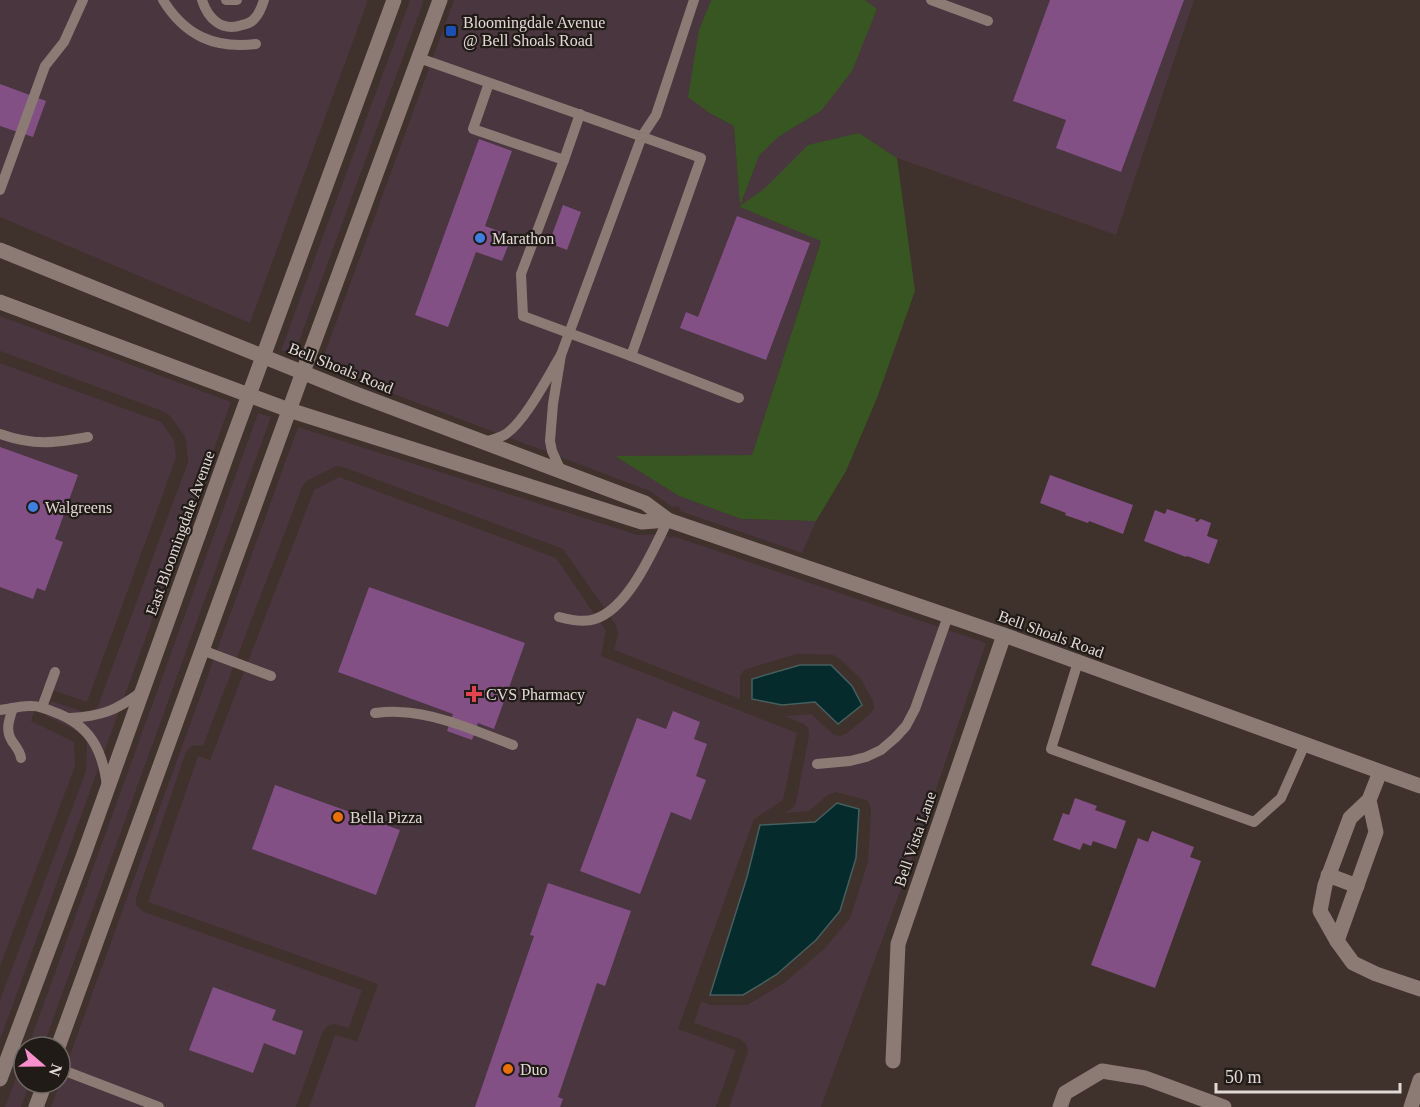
<svg xmlns="http://www.w3.org/2000/svg" width="1420" height="1107" viewBox="0 0 1420 1107" font-family="Georgia,serif">
  <style>
    .commercial { fill: #49363f }
    .green { fill: #385622 }
    .water { fill: #052b2d; stroke: #475f5f; stroke-width: 1.5 }
    .building { fill: #835086 }
    .lines { fill: none; stroke-linecap: round; stroke-linejoin: round }
    .lane { stroke: #8c7b74; stroke-width: 10 }
    .street { stroke: #8c7b74; stroke-width: 15 }
    .secondary { stroke: #8c7b74; stroke-width: 15 }
    .transit-dot { fill: #1a4fb4; stroke: #211b18; stroke-width: 2 }
    .shop-dot { fill: #3f7fe0; stroke: #211b18; stroke-width: 2 }
    .health-dot { fill: #e0444e; stroke: #211b18; stroke-width: 2 }
    .food-dot { fill: #e8710a; stroke: #211b18; stroke-width: 2 }
    .labels { text-anchor: middle; dominant-baseline: central; stroke-width: 4.5; stroke-linejoin: round; paint-order: stroke }
    .poi-label { font-size: 16px; fill: #e2d9d5; stroke: #211b18; text-anchor: start }
    .street-label { font-size: 16px; fill: #e2d9d5; stroke: #211b18 }
  </style>
  <rect width="100%" height="100%" fill="#3f312b"/>
  <g class="commercial">
    <path d="M 0,0 L 368,0 L 250,323 L 0,217 Z"/>
    <path d="M 410,0 L 424,0 L 294,355 L 281,350 Z"/>
    <path d="M 454,0 L 711,0 L 699,30 L 711,114 L 734,126 L 740,206 L 759,156 L 778,137 L 821,111 L 877,10 L 865,0 L 1194,0 L 1116,235 L 897,158 L 859,133 L 764,190 L 740,207 L 821,240 L 752,455 L 616,456 L 679,496 L 741,519 L 816,521 L 802,553 L 680,511 L 679,506 L 672,507 L 650,491 L 320,366 Z"/>
    <path d="M 0,316 L 231,402 L 0,1040 L 0,1000 L 86,771 L 87,742 L 85,736 L 79,732 L 46,716 L 51,701 L 87,713 L 94,711 L 98,706 L 188,462 L 186,440 L 184,435 L 171,417 L 165,412 L 0,351 Z"/>
    <path d="M 0,363 L 161,422 L 174,440 L 176,458 L 87,702 L 43,687 L 31,721 L 74,742 L 75,766 L 0,966 Z"/>
    <path d="M 258,413 L 271,417 L 43,1047 L 28,1047 Z"/>
    <path d="M 298,427 L 638,535 L 664,534 L 670,538 L 673,536 L 986,643 L 918,842 L 821,1107 L 729,1107 L 748,1051 L 746,1044 L 740,1039 L 694,1023 L 701,1001 L 710,1005 L 747,1005 L 784,983 L 825,948 L 850,918 L 868,862 L 871,810 L 869,803 L 866,800 L 835,792 L 828,795 L 809,811 L 784,813 L 794,807 L 796,803 L 809,735 L 808,728 L 805,725 L 785,716 L 811,714 L 833,734 L 840,736 L 847,733 L 870,714 L 874,708 L 873,701 L 861,679 L 839,658 L 833,655 L 796,654 L 744,670 L 740,676 L 740,699 L 614,650 L 618,634 L 616,625 L 563,549 L 343,467 L 336,466 L 308,480 L 303,485 L 203,746 L 194,745 L 191,747 L 186,752 L 136,898 L 136,905 L 144,912 L 362,990 L 349,1028 L 334,1024 L 328,1026 L 323,1031 L 296,1107 L 51,1107 Z"/>
    <path d="M 339,477 L 556,558 L 606,631 L 601,656 L 797,733 L 783,800 L 754,819 L 678,1029 L 736,1050 L 716,1107 L 309,1107 L 335,1035 L 357,1041 L 378,984 L 148,902 L 198,756 L 210,760 L 314,490 Z"/>
    <path d="M 24,1058 L 24,1083 L 30,1083 L 21,1107 L 5,1107 Z"/>
  </g>
  <path class="green" d="M 711,0 L 865,0 L 877,9 L 852,71 L 821,111 L 778,137 L 759,156 L 740,206 L 764,189 L 808,145 L 859,133 L 897,158 L 915,291 L 877,398 L 846,471 L 816,521 L 741,519 L 679,496 L 615,456 L 752,455 L 821,241 L 740,207 L 734,126 L 711,114 L 688,97 L 699,30 Z"/>
  <g class="water">
    <path d="M 800,665 L 831,665 L 852,686 L 862,705 L 838,724 L 815,702 L 782,705 L 752,699 L 752,679 Z"/>
    <path d="M 837,803 L 859,809 L 856,858 L 840,911 L 816,940 L 776,975 L 743,995 L 710,995 L 747,877 L 760,825 L 815,822 Z"/>
  </g>
  <g class="building">
    <path d="M 1050,0 L 1184,0 L 1121,172 L 1056,148 L 1066,120 L 1013,101 Z"/>
    <path d="M 0,84 L 46,101 L 33,137 L 0,126 Z"/>
    <path d="M 479,139 L 512,151 L 485,226 L 512,236 L 502,261 L 476,252 L 448,327 L 415,315 Z"/>
    <path d="M 563,205 L 581,212 L 567,250 L 549,243 Z"/>
    <path d="M 737,216 L 810,243 L 766,360 L 680,328 L 686,312 L 698,317 Z"/>
    <path d="M 0,447 L 78,475 L 55,539 L 63,542 L 45,591 L 37,588 L 33,599 L 0,587 Z"/>
    <path d="M 1050,475 L 1133,505 L 1123,534 L 1089,521 L 1088,523 L 1065,515 L 1066,513 L 1040,503 Z"/>
    <path d="M 1167,509 L 1196,519 L 1195,521 L 1198,522 L 1199,520 L 1201,519 L 1211,523 L 1207,536 L 1218,540 L 1209,564 L 1187,556 L 1186,557 L 1144,541 L 1155,510 L 1165,514 Z"/>
    <path d="M 369,587 L 525,643 L 494,729 L 478,723 L 472,740 L 447,731 L 453,714 L 338,672 Z"/>
    <path d="M 673,711 L 700,722 L 694,739 L 707,744 L 696,776 L 706,780 L 691,820 L 671,812 L 640,894 L 580,871 L 637,718 L 666,729 Z"/>
    <path d="M 275,785 L 400,830 L 376,895 L 252,849 Z"/>
    <path d="M 1075,798 L 1097,806 L 1095,810 L 1126,821 L 1116,849 L 1093,841 L 1091,846 L 1083,843 L 1080,850 L 1053,840 L 1063,813 L 1069,815 Z"/>
    <path d="M 1152,831 L 1194,847 L 1190,857 L 1201,861 L 1155,988 L 1091,965 L 1138,838 L 1148,842 Z"/>
    <path d="M 548,883 L 631,911 L 605,986 L 597,983 L 558,1097 L 563,1099 L 560,1107 L 475,1107 L 534,936 L 530,935 Z"/>
    <path d="M 213,987 L 276,1010 L 272,1020 L 303,1031 L 295,1055 L 264,1043 L 253,1073 L 189,1050 Z"/>
  </g>
  <g class="lines">
    <g class="lane">
      <path d="M 163,0 C 185,36 215,49 256,44"/>
      <path d="M 202,0 C 208,19 222,32 242,25 C 247,24 252,22 255,18 C 260,13 262,6 264,0"/>
      <path d="M 226,0 L 237,0"/>
      <path d="M 931,0 L 988,21"/>
      <path d="M 419,58 C 513,91 608,124 701,158 L 631,356 L 523,316 L 521,274 L 564,160 L 473,129 L 489,83"/>
      <path d="M 564,160 L 580,114"/>
      <path d="M 0,190 L 45,66 L 64,42 L 83,0"/>
      <path d="M 561,355 L 642,136 L 656,115 L 694,0"/>
      <path d="M 631,356 L 739,398"/>
      <path d="M 0,434 C 34,446 54,443 88,437"/>
      <path d="M 484,442 C 492,440 500,438 506,434 C 526,420 548,376 561,355 L 553,404 L 550,441 L 552,451 L 561,471"/>
      <path d="M 559,617 C 570,620 584,623 595,619 C 629,608 653,550 668,520"/>
      <path d="M 202,650 L 271,676"/>
      <path d="M 1078,662 L 1051,749 L 1254,822 L 1281,798 L 1305,744"/>
      <path d="M 42,707 L 55,672"/>
      <path d="M 13,708 C 9,720 5,730 12,741 C 16,747 20,751 21,758"/>
      <path d="M 0,710 C 11,709 21,705 32,706 C 40,706 47,709 54,712 C 90,725 103,750 107,787"/>
      <path d="M 375,713 C 383,712 391,711 399,712 C 437,713 478,732 513,745"/>
      <path d="M 70,718 C 101,716 116,711 141,692"/>
      <path d="M 817,764 L 850,761 L 866,757 L 881,750 L 895,738 L 906,726 L 915,709 L 948,616"/>
      <path d="M 11,1051 L 24,1056"/>
      <path d="M 60,1069 L 159,1107"/>
    </g>
    <g class="street">
      <path d="M 1369,800 L 1376,832 L 1337,941 L 1320,911 L 1325,885 L 1350,818 L 1369,800 L 1380,772"/>
      <path d="M 1328,875 L 1357,886"/>
      <path d="M 1337,941 L 1353,963 L 1376,974 L 1420,989"/>
      <path d="M 893,1061 L 898,944 L 1004,635"/>
      <path d="M 1060,1107 L 1065,1093 L 1102,1071 L 1145,1078 L 1224,1107"/>
      <path d="M 1411,1107 L 1420,1080"/>
    </g>
    <g class="secondary">
      <path d="M 0,250 L 356,394 L 645,503 L 668,520 L 1004,635 L 1420,786"/>
      <path d="M 0,302 L 289,410 L 642,522 L 668,520"/>
      <path d="M 58,1047 L 303,372 L 440,0"/>
      <path d="M 0,1079 L 84,854 L 228,452 L 394,0"/>
      <path d="M 36,1107 L 45,1083"/>
    </g>
  </g>
  <rect class="transit-dot" x="445" y="25" width="12" height="12" rx="3"/>
  <g class="shop-dot">
    <circle cx="480" cy="238" r="6"/>
    <circle cx="33" cy="507" r="6"/>
  </g>
  <path class="health-dot" d="M471 685h6v6h6v6h-6v6h-6v-6h-6v-6h6z"/>
  <g class="food-dot">
    <circle cx="338" cy="817" r="6"/>
    <circle cx="508" cy="1069" r="6"/>
  </g>
  <g class="labels">
    <g class="poi-label">
      <text x="463" y="22">Bloomingdale Avenue<tspan x="463" dy="18">@ Bell Shoals Road</tspan></text>
      <text x="492" y="238">Marathon</text>
      <text x="45" y="507">Walgreens</text>
      <text x="486" y="694">CVS Pharmacy</text>
      <text x="350" y="817">Bella Pizza</text>
      <text x="520" y="1069">Duo</text>
    </g>
    <g class="street-label">
      <text transform="translate(341 368) rotate(22)">Bell Shoals Road</text>
      <text transform="translate(180 533) rotate(-70)">East Bloomingdale Avenue</text>
      <text transform="translate(1051 634) rotate(20)">Bell Shoals Road</text>
      <text transform="translate(915 839) rotate(-71)">Bell Vista Lane</text>
    </g>
  </g>
  <g transform="translate(42 1065) rotate(110)"><circle r="28" fill="#211b18" stroke="#6e6764" stroke-width="1.5"/>
  <path d="M0-4.5L10 22L0 15L-10 22Z" fill="#f890cb"/>
  <text y="-9" font-size="16" font-weight="bold" text-anchor="middle" fill="#e2d9d5">N</text>
  </g>
  <path d="M1216 1083v9h184v-9" fill="none" stroke="#e2d9d5" stroke-width="3"/>
  <text x="1225" y="1083" font-size="18" fill="#e2d9d5" stroke="#211b18" stroke-width="4.5" paint-order="stroke">50 m</text>
</svg>
